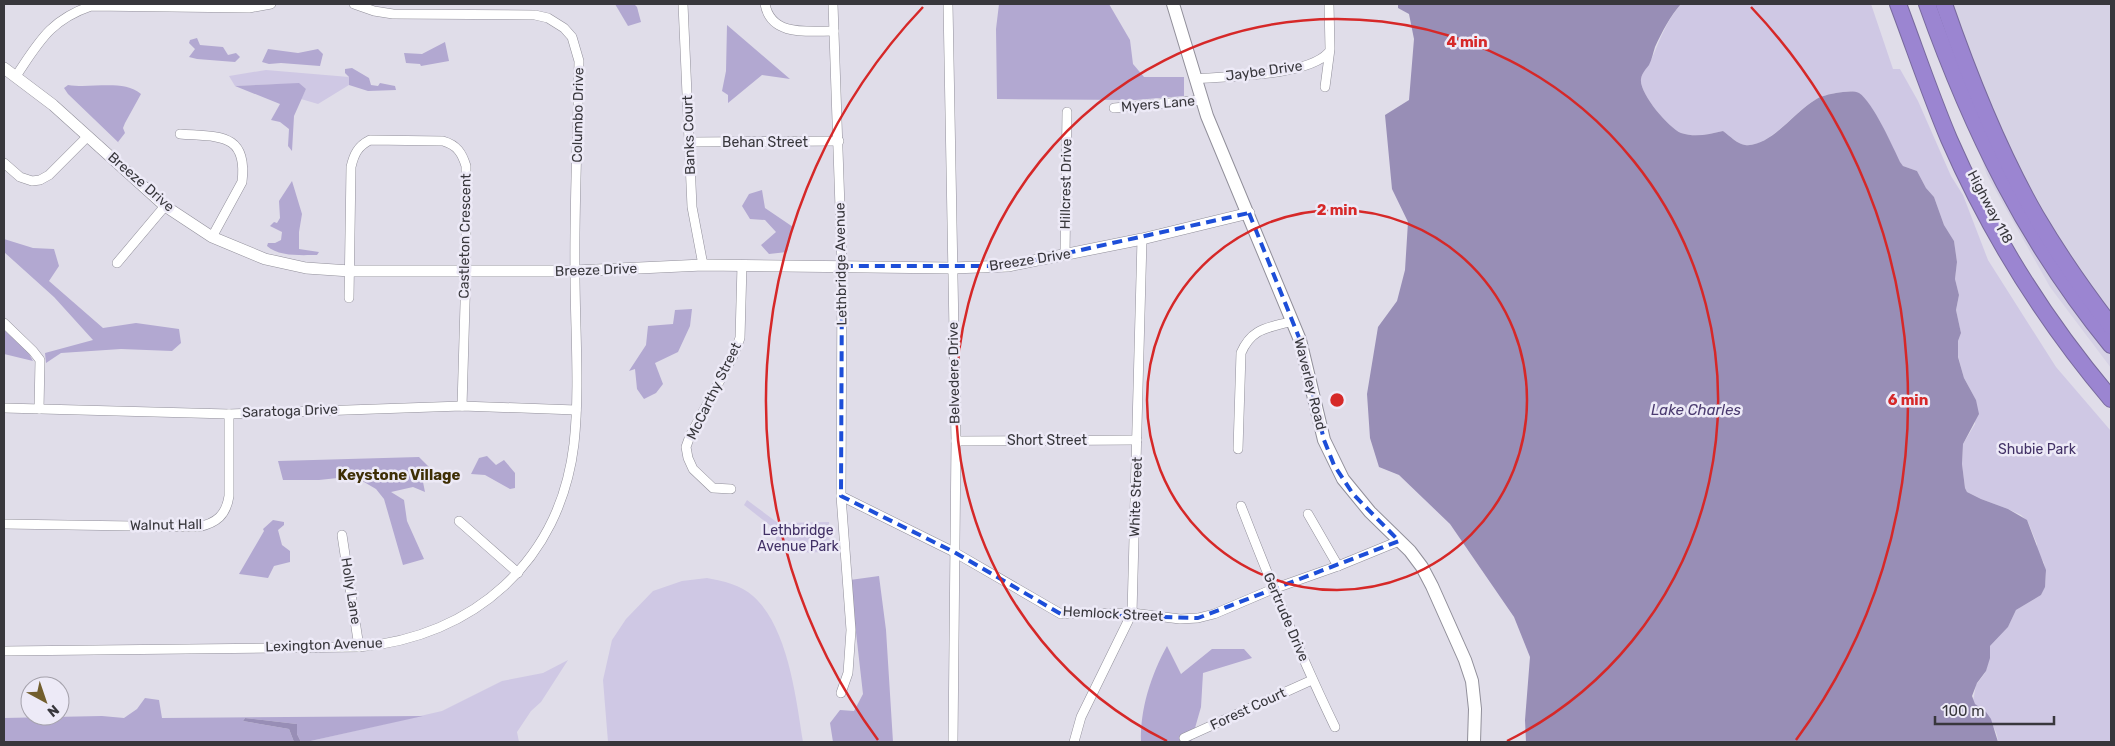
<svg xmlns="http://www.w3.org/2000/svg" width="2115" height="746" viewBox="0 0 2115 746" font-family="Rubik,sans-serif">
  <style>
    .built { fill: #d6d2e5 }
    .green { fill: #cfc8e4 }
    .forest { fill: #b2a8d1 }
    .water { fill: #988eb6 }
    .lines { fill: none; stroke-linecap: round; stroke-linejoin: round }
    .minor-casing { stroke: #918f9a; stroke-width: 10 }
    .tertiary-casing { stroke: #918f9a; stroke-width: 12 }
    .secondary-casing { stroke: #918f9a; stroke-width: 14 }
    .motorway-casing { stroke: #786a9d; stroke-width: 18 }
    .minor { stroke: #fff; stroke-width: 9 }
    .tertiary { stroke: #fff; stroke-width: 11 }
    .secondary { stroke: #fff; stroke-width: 12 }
    .motorway { stroke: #9b85d1; stroke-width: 16 }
    .marked { fill: none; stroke: #1d4ed8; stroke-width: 4; stroke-dasharray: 10 6; stroke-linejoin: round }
    .ring { fill: none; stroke: #d62828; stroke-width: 2.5 }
    .labels { text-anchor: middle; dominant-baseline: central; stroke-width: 5; stroke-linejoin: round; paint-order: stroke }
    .street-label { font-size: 14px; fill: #38373c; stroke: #edeaf7 }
    .park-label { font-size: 14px; fill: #423166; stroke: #edeaf7 }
    .water-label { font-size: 15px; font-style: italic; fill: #4b3b70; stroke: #edeaf7 }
    .neighbourhood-label { font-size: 15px; font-weight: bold; fill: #3e2e04; stroke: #edeaf7 }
    .centre { fill: #d62828; stroke: #edeaf7; stroke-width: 2.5 }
    .ring-label { font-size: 15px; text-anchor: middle; font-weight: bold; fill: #d62828; stroke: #edeaf7; stroke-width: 5; stroke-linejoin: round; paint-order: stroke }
  </style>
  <rect width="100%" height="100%" fill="#e0dde9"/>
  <path class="built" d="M 1929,4 L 2111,4 L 2111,368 L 2050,287 L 1987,175 Z"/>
  <g class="green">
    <path d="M 1681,4 L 1871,4 L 1893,69 L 1900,69 L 1918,101 L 1951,176 L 1963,195 L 1988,260 L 2056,367 L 2111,431 L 2111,742 L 1998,742 C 1998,725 1981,714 1973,701 L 1976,685 L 1985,673 L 1989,659 L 1990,646 L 2008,627 L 2016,610 L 2041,595 L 2045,585 L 2046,574 L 2044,563 L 2037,550 L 2037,544 L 2028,522 L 2021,515 L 2008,509 L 1981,499 L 1967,492 L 1965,488 L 1962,464 L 1963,444 L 1975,424 L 1976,400 L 1964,378 L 1958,356 L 1958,341 L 1961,333 L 1956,310 L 1959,295 L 1955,279 L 1957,262 L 1954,241 L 1944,225 L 1934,197 L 1926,188 L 1917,171 L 1903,166 L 1899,162 C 1893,147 1873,102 1859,94 C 1853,90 1843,92 1836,93 C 1830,94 1821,96 1815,100 C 1795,111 1769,148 1745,145 C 1737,144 1730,136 1723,131 C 1709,134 1696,138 1681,133 C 1668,127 1639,93 1641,79 C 1642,72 1649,64 1652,58 C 1660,39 1667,20 1681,4 Z"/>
    <path d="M 266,70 L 349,77 L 349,85 L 318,104 L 301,99 L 306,89 L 274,84 L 235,86 L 229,76 Z"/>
    <path d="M 747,500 L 778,523 L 829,522 L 830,552 L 776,553 L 776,530 L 744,505 Z"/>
    <path d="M 707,578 C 723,581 741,585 753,596 C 788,627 796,698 803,742 L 608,742 L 603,680 L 612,640 L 626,619 L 653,591 L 682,581 Z"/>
    <path d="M 568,660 L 541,702 L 531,711 L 517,732 L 519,742 L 306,742 L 442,711 L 502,681 L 543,673 Z"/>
  </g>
  <g class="forest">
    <path d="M 615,4 L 634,4 L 637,7 L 641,22 L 628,26 Z"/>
    <path d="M 999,4 L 1109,4 L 1130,40 L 1133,64 L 1144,77 L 1184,77 L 1184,96 L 1135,100 L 997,99 L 996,29 Z"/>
    <path d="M 727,25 L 790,79 L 762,75 L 728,103 L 728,95 L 722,91 L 726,71 Z"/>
    <path d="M 197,38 L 200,45 L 223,47 L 228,55 L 236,53 L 240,57 L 235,62 L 197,59 L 189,57 L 195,49 L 189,43 L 190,40 Z"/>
    <path d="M 445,42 L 449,61 L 421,66 L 420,64 L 406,63 L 404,53 L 422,54 Z"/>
    <path d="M 268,49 L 298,53 L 318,49 L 323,54 L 320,66 L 281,63 L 269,64 L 262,62 Z"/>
    <path d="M 352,68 L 369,78 L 371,85 L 378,86 L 380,83 L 395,86 L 396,90 L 368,91 L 349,85 L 349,77 L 345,73 L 345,69 Z"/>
    <path d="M 299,83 L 306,89 L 294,116 L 292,151 L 288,146 L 289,129 L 280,122 L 271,120 L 280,104 L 235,86 Z"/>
    <path d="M 68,85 C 91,89 123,79 141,94 L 125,123 L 123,128 L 125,133 L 118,142 L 120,144 L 68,94 L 64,88 Z"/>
    <path d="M 292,181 L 302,214 L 299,232 L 299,249 L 319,252 L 317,255 C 302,255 279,257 267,246 L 268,243 L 275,243 L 281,240 L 282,232 L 270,226 L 274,222 L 277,223 L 280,218 L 279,201 Z"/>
    <path d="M 762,190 L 765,208 L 793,227 L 787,252 L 769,254 L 761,245 L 776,232 L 765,220 L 750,219 L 742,206 L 749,194 Z"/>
    <path d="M 4,239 L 33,248 L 54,249 L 59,266 L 49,281 L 103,328 L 136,323 L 179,329 L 181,343 L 172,351 L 121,349 L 61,353 L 46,363 L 45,353 L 93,340 L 54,297 L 4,252 Z"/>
    <path d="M 692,309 L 690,326 L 678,352 L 655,363 L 663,384 L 656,393 L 644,399 L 637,389 L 635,369 L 629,371 L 646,345 L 648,326 L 673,324 L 675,310 Z"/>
    <path d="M 4,330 L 27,350 L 33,361 L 4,354 Z"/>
    <path d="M 487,456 L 496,465 L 504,460 L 515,473 L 515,488 L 510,489 L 485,475 L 471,474 L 479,458 Z"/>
    <path d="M 419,457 L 434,472 L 422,477 L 425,492 L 413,487 L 391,492 L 404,500 L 407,521 L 424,559 L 403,565 L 384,499 L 376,489 L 364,482 L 347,477 L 319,480 L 283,480 L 278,461 Z"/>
    <path d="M 273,520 L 284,522 L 284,525 L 278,530 L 282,545 L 290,551 L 290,562 L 274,566 L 268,578 L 239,574 L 264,531 L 263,529 Z"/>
    <path d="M 879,576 L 886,630 L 893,742 L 833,742 L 830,723 L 840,710 L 854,711 L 863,694 L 850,580 Z"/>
    <path d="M 1167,646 L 1181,674 L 1212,649 L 1244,649 L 1252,658 L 1203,673 L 1201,707 L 1191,742 L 1141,742 C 1140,709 1151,675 1167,646 Z"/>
    <path d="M 145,698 L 159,700 L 162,718 L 423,716 L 306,742 L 301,742 L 297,734 L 297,724 L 245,718 L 243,721 L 289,729 L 294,742 L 4,742 L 4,718 L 102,716 L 124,718 L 137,709 Z"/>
  </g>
  <g class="water">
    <path d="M 1398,4 L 1681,4 C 1670,16 1662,32 1655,47 C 1653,53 1652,59 1649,65 C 1646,69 1642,73 1641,79 C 1639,93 1668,127 1681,133 C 1696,138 1709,134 1723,131 C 1730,136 1737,144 1745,145 C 1770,148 1795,111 1815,100 C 1821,96 1830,94 1836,93 C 1843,92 1853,90 1859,93 C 1873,102 1893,147 1900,162 L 1903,166 L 1917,171 L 1926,188 L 1934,197 L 1944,225 L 1954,241 L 1957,262 L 1955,279 L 1959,295 L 1956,310 L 1961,333 L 1958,341 L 1958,357 L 1964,378 L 1976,400 L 1979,414 L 1963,444 L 1962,464 L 1965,488 L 1967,492 L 1981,499 L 2008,509 L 2027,520 L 2046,570 L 2045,587 L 2041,595 L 2016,610 L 2008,627 L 1990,646 L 1990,658 L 1986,671 L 1977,683 L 1972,696 L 1975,704 L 1986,712 L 1991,719 L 1998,742 L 1526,742 L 1525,720 L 1530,657 L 1514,617 L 1450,524 L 1399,475 L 1379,467 L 1370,438 L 1367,394 L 1378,327 L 1397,301 L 1405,270 L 1408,222 L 1392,189 L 1385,115 L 1409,100 L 1414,39 L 1409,14 L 1398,8 Z"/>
    <path d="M 245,718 L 297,724 L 297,734 L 301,742 L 294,742 L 289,729 L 243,721 Z"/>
  </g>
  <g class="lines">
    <g class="minor-casing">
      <g id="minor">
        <path d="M 683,4 L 692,207 L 703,265"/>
        <path d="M 765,4 C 771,37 808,31 834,31"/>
        <path d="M 833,4 L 842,266 L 841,496 L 851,630 L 848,673 L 841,693"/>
        <path d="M 948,4 L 956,441 L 953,742"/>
        <path d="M 16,76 C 39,42 50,20 91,6 L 249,8 L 271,4"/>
        <path d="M 1195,79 C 1227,76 1307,76 1328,53"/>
        <path d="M 1325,87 L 1330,49 L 1329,4"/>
        <path d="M 1114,108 L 1202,100"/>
        <path d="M 180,134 C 218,137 248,132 242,182 L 212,237"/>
        <path d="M 690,142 L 839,141"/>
        <path d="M 4,163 L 20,177 L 32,181 L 40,180 L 49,175 L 87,137"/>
        <path d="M 1065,255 L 1067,112"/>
        <path d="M 117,263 L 165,206"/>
        <path d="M 349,298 L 351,167 C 354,154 358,146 370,140 L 443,141 C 457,145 462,153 466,166 L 466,270 L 462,406"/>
        <path d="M 4,323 L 33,351 L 40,360 L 39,409"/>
        <path d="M 4,408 L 229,414 L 462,406 L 576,410"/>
        <path d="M 956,441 L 1137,440"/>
        <path d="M 1238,449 L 1241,353 C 1252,327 1269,328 1293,321"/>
        <path d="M 731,489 L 713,488 L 693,469 L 688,458 L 686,447 L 690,436 L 733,356 L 740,338 L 742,265"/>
        <path d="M 841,496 L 954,552 L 1061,614 L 1132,613 L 1180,619 L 1198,618 L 1214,614 L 1273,589 L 1338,566 L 1399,541"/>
        <path d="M 1241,506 C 1270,581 1300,655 1335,727"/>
        <path d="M 1308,514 L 1338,566"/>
        <path d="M 459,521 L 518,573"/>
        <path d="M 4,524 L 198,527 C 217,523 226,515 229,496 L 229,414"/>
        <path d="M 342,535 L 359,647"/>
        <path d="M 4,651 L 359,647 C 474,637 560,561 574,444 C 580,388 575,330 575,273 C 574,203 578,132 579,61 L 572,37 L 564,28 L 548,18 L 535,15 L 393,14 L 374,11 L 354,4"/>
        <path d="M 1184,738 L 1312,680"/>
        <path d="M 1074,742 L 1081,717 L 1132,613 L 1142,239"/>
      </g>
    </g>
    <g class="tertiary-casing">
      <path id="tertiary" d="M 4,68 L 53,105 L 165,206 L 212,237 L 265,259 L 306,268 L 350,271 L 575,271 L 703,265 L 952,268 L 1008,266 L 1142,239 L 1249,213"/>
    </g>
    <g class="secondary-casing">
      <path id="secondary" d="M 1173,4 L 1207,116 L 1300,340 L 1324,440 L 1343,479 L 1370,512 L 1410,551 L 1422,567 L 1432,586 L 1465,660 L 1472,681 L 1475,709 L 1474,742"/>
    </g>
    <g class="motorway-casing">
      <g id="motorway">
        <path d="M 1898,4 C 1915,49 1930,94 1949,139 C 1990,233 2045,321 2111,399"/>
        <path d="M 1927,4 C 1972,130 2026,241 2111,345"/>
        <path d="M 1944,4 C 1969,76 1998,150 2036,216 C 2059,255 2084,291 2111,326"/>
      </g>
    </g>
    <use href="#minor" class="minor"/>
    <use href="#tertiary" class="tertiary"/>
    <use href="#secondary" class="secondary"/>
    <use href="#motorway" class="motorway"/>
  </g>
  <path class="marked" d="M 1249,213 L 1300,340 L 1324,440 L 1334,465 L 1353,494 L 1399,541 L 1198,618 L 1061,614 L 954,552 L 841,496 L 842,266 L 1008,266 Z"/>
  <g class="ring">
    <circle cx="1337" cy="400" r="190"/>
    <path d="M1167 741A381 381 0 1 1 1507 741"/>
    <path d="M878 740A571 571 0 0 1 923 7M1751 7A571 571 0 0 1 1796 740"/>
  </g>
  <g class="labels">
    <g class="street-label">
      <text transform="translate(1264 71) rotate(-8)">Jaybe Drive</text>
      <text transform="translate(1158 104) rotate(-5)">Myers Lane</text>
      <text transform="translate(578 115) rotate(-89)">Columbo Drive</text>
      <text transform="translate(689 135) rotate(-92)">Banks Court</text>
      <text x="765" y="142">Behan Street</text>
      <text transform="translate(141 182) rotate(41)">Breeze Drive</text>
      <text transform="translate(1066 184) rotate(-89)">Hillcrest Drive</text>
      <text transform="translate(1990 207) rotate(62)">Highway 118</text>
      <text transform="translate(465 236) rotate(-89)">Castleton Crescent</text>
      <text transform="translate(1030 260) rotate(-9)">Breeze Drive</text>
      <text transform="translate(841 264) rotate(-91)">Lethbridge Avenue</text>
      <text transform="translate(596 270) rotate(-2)">Breeze Drive</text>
      <text transform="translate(954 373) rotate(-91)">Belvedere Drive</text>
      <text transform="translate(1310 384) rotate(76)">Waverley Road</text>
      <text transform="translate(714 391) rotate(-64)">McCarthy Street</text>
      <text transform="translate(290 411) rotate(-2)">Saratoga Drive</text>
      <text x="1047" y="440">Short Street</text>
      <text transform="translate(1136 497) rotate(-88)">White Street</text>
      <text transform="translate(166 525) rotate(-1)">Walnut Hall</text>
      <text transform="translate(351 591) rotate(81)">Holly Lane</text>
      <text transform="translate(1113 614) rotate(3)">Hemlock Street</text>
      <text transform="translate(1286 617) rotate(67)">Gertrude Drive</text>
      <text transform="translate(324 645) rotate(-2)">Lexington Avenue</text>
      <text transform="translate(1248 709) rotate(-25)">Forest Court</text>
    </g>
    <g class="park-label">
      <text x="2037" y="449">Shubie Park</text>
      <text x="798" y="530">Lethbridge<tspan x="798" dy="16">Avenue Park</tspan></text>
    </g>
    <g class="water-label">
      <text x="1696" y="410">Lake Charles</text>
    </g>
    <g class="neighbourhood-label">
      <text x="399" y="475">Keystone Village</text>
    </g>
  </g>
  <circle cx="1337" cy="400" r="8" class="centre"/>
  <g class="ring-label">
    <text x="1467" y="47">4 min</text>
    <text x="1337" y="215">2 min</text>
    <text x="1908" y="405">6 min</text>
  </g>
  <rect width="2115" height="746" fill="none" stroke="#38373c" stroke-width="10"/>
  <g transform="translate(45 701) rotate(140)"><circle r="24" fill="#edeaf7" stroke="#a5a2ac"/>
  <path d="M0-4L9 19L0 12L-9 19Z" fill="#725e2d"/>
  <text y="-8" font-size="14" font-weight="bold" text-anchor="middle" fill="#38373c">N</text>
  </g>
  <path d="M1935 716v8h119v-8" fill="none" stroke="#38373c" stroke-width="2.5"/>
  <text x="1942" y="716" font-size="15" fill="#38373c" stroke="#edeaf7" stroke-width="4" paint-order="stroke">100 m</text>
</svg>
